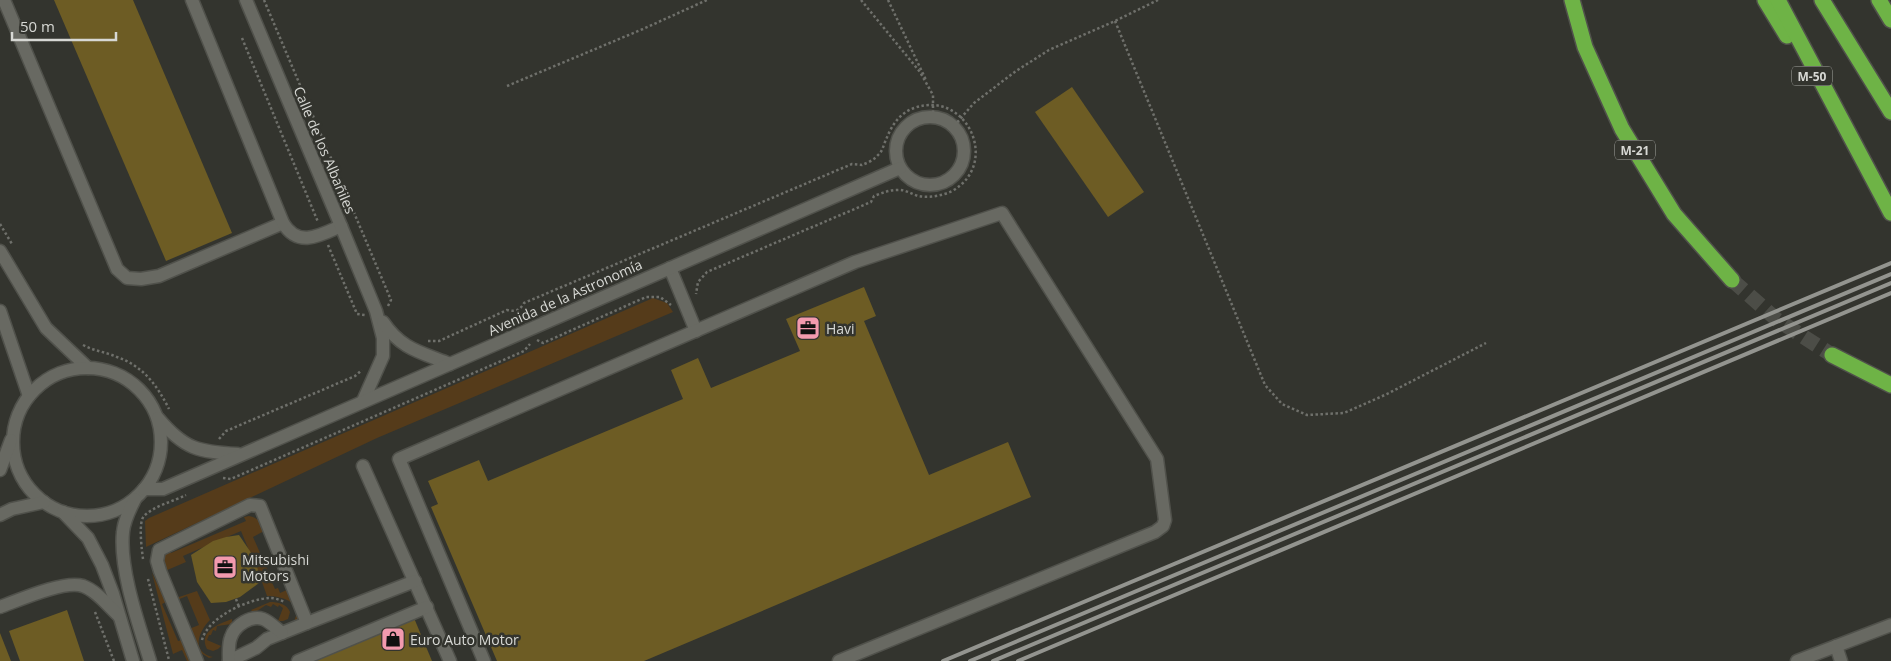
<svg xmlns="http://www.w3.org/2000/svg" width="1891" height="661" viewBox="0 0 1891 661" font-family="'Open Sans',sans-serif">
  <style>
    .green { fill: #553b1a }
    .building { fill: #6d5c24 }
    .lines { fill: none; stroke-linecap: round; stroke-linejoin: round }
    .highway-tunnel { stroke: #4c4d47; stroke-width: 15; stroke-dasharray: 15 8; stroke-linecap: butt }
    .minor-casing { stroke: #50514b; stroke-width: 15 }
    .highway-casing { stroke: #50514b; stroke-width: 18 }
    .path { stroke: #6f706b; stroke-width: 2.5; stroke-dasharray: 2.5 2.5; stroke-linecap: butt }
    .minor { stroke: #686962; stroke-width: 12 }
    .highway { stroke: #6eb346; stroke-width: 15 }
    .rail { stroke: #93948f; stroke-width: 4 }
    .labels { text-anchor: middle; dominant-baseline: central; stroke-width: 5; stroke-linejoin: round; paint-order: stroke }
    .shield { fill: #33342e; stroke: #a6a7a2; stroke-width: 1 }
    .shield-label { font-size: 12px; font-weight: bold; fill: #d7d8d4 }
    .street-label { font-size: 14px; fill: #d7d8d4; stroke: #33342e }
    .poi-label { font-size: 14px; fill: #d7d8d4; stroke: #33342e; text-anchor: start }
  </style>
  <rect width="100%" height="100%" fill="#33342e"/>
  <g class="green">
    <path d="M 653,298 L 667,303 L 673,312 L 377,438 L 146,547 L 145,521 L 149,518 Z"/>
    <path d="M 249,516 C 259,518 260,522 264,531 L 253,537 L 269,573 L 260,577 L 241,531 L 183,556 L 186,562 L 165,571 L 162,555 L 169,549 L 171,553 L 246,521 L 244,517 Z"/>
    <path d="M 152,573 L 166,602 L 162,604 L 178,641 L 182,640 L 189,657 L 189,661 L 187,661 L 182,650 L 173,654 Z"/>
    <path d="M 270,578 L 275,589 L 278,588 L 280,593 L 289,589 L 298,615 L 298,619 L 293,623 C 305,603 283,596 267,596 L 262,582 Z"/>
    <path d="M 197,591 L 210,620 C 198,632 191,652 213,657 L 209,658 L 201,653 L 189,629 L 199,625 L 187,596 L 177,600 L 176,598 Z"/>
    <path d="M 270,602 C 278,602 287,604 290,612 L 288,619 L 283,621 L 278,621 L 283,608 L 279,605 L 278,607 L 273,604 L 271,607 L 266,605 L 254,613 L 251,610 Z"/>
    <path d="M 232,619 L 232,624 L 217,626 L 216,631 L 213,630 L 211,635 L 209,635 L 207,640 L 221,646 L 218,649 L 213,651 L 207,649 C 198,631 219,624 232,619 Z"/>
  </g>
  <g class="building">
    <path d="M 54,0 L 133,0 L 232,233 L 166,261 Z"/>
    <path d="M 1072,87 L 1144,192 L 1108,217 L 1035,112 Z"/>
    <path d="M 864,287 L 876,316 L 864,321 L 929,475 L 1008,442 L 1031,497 L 644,661 L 497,661 L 431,507 L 438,504 L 428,481 L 479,460 L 488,481 L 683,399 L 671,370 L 698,358 L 711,388 L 800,351 L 786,319 Z"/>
    <path d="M 239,535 L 254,557 L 258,570 L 259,583 L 240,597 L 226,602 L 211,603 L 197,582 L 191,555 L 213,541 L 226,537 Z"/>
    <path d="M 67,610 L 84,661 L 20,661 L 9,631 Z"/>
    <path d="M 414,618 L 432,661 L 313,661 Z"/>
    <path d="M 0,633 L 11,661 L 0,661 Z"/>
  </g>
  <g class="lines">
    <path class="highway-tunnel" d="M 1732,280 L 1776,319 L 1832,355"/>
    <g class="minor-casing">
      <g id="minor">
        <path d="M 4,0 L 117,269 L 127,278 L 141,279 L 159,276 L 283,223"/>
        <path d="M 192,0 L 283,223 C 298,248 319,236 341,226"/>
        <path d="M 246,0 L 341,226 L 376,311 L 383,338 L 383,356 L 363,401"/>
        <circle cx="930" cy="151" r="34"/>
        <path d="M 0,251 L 46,328 L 88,368"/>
        <path d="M 670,268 L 696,331"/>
        <path d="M 0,311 L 29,396"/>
        <path d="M 383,322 C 401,349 420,352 450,364"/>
        <circle cx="87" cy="442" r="74"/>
        <path d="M 158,418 C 184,449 198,452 238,454"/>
        <path d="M 363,466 L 450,661"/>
        <path d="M 0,470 L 11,440"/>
        <path d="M 144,489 L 163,489 L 900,168"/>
        <path d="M 135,499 C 130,509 124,520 123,532 C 119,569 139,625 150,661"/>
        <path d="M 63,512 L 88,538 L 102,565 L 113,594 L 133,661"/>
        <path d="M 0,515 L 12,509 L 44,502"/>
        <path d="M 0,607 C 19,600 64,580 83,586 C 97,591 108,606 119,616"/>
        <path d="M 307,623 L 415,581"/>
        <path d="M 1836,646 L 1841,661"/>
        <path d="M 197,661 L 160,571 L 157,561 L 159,550 L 250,505 L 260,506 L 307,623 L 267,639 L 256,648 L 229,661"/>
        <path d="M 229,661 C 229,653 228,644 231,637 C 235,625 251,615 263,619 C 269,621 277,629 282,633"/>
        <path d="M 298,661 L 427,607"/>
        <path d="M 484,661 L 399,459 L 855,262 L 1002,213 L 1157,459 L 1165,520 L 1163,526 L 1155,532 L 839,661"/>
        <path d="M 1797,661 L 1891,625"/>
      </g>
    </g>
    <g class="highway-casing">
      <g id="highway">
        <path d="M 1572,0 L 1585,47 L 1622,129 L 1674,214 L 1732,280"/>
        <path d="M 1765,0 L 1787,36"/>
        <path d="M 1778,0 L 1891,213"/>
        <path d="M 1822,0 L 1891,112"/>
        <path d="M 1879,0 L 1891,20"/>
        <path d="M 1832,355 L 1891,385"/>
      </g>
    </g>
    <g class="path">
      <path d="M 264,0 L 391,300 L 388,306"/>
      <path d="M 861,0 L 920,72 L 933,95 L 933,117"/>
      <path d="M 888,0 L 926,80"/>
      <path d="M 1115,21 L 1265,385 L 1282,404 L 1307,415 L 1344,413 L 1387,394 L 1486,343"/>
      <path d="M 242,38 L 318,222"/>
      <path d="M 507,86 L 643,29 L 707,0"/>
      <path d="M 954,126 L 974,103 L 1016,71 L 1049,50 L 1115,21 L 1158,0"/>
      <path d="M 0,224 L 12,244"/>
      <path d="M 328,245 L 357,314 L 365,315"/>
      <path d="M 517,310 L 522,320"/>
      <path d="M 537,340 L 543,343 L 646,297 L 660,297 L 671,305"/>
      <path d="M 428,341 L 439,341 L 507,310 C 516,312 520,310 524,303 L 852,164 L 862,165 C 867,163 874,160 878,155 C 882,152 883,147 885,142 C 891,127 898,114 914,108 C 967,89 1001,164 952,191 C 942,196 929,198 918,196 C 911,194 905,189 897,190 C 889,190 882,193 874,196 L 871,202 L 707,272 L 698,282 L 696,294"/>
      <path d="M 83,345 C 94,351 106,352 117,357 C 143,366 157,385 169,409"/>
      <path d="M 219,439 L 226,431 L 355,376 L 362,370"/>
      <path d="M 223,478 L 231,479 L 524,351 L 530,344"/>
      <path d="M 143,559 C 142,551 138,522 144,516 C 154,506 174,501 186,495"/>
      <path d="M 148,579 L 169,660"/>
      <path d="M 236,599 L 239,607"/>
      <path d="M 95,612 L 114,661"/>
      <path d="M 202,640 C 208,617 248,599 270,598 C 275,598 280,600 285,602"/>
    </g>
    <use href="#minor" class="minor"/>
    <use href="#highway" class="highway"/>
    <g class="rail">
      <path d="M 943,661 L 1891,263"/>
      <path d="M 970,661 L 1891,274"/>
      <path d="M 993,661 L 1891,283"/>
      <path d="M 1018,661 L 1891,293"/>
    </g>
  </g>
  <defs>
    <g id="office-square" transform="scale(1.25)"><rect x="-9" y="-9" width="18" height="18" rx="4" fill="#f29aae" stroke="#33342e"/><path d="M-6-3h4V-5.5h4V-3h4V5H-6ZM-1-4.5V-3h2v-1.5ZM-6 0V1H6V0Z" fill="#111"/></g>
    <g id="shop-square" transform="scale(1.25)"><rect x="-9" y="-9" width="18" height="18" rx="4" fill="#f29aae" stroke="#33342e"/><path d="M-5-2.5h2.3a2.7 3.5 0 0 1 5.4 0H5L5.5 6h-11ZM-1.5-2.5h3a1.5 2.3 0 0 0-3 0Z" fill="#111"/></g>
  </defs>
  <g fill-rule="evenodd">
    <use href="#office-square" x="808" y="328"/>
    <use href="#office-square" x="225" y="567"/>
    <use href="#shop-square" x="393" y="639"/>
  </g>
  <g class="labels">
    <g class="shield">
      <rect x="1792" y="66.5" width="40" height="19" rx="4"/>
      <rect x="1615" y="140.5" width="40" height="19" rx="4"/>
    </g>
    <g class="shield-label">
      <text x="1812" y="76">M-50</text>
      <text x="1635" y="150">M-21</text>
    </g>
    <g class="street-label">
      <text transform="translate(325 150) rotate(67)">Calle de los Albañiles</text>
      <text transform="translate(565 297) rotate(-24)">Avenida de la Astronomía</text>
    </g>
    <g class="poi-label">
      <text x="826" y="328">Havi</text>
      <text x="242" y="559">Mitsubishi<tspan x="242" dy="16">Motors</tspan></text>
      <text x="410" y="639">Euro Auto Motor</text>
    </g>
  </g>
  <path d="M12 32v8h104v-8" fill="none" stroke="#d7d8d4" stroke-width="2.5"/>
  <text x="20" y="32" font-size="15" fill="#d7d8d4" stroke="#33342e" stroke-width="4" paint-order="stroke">50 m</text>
</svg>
